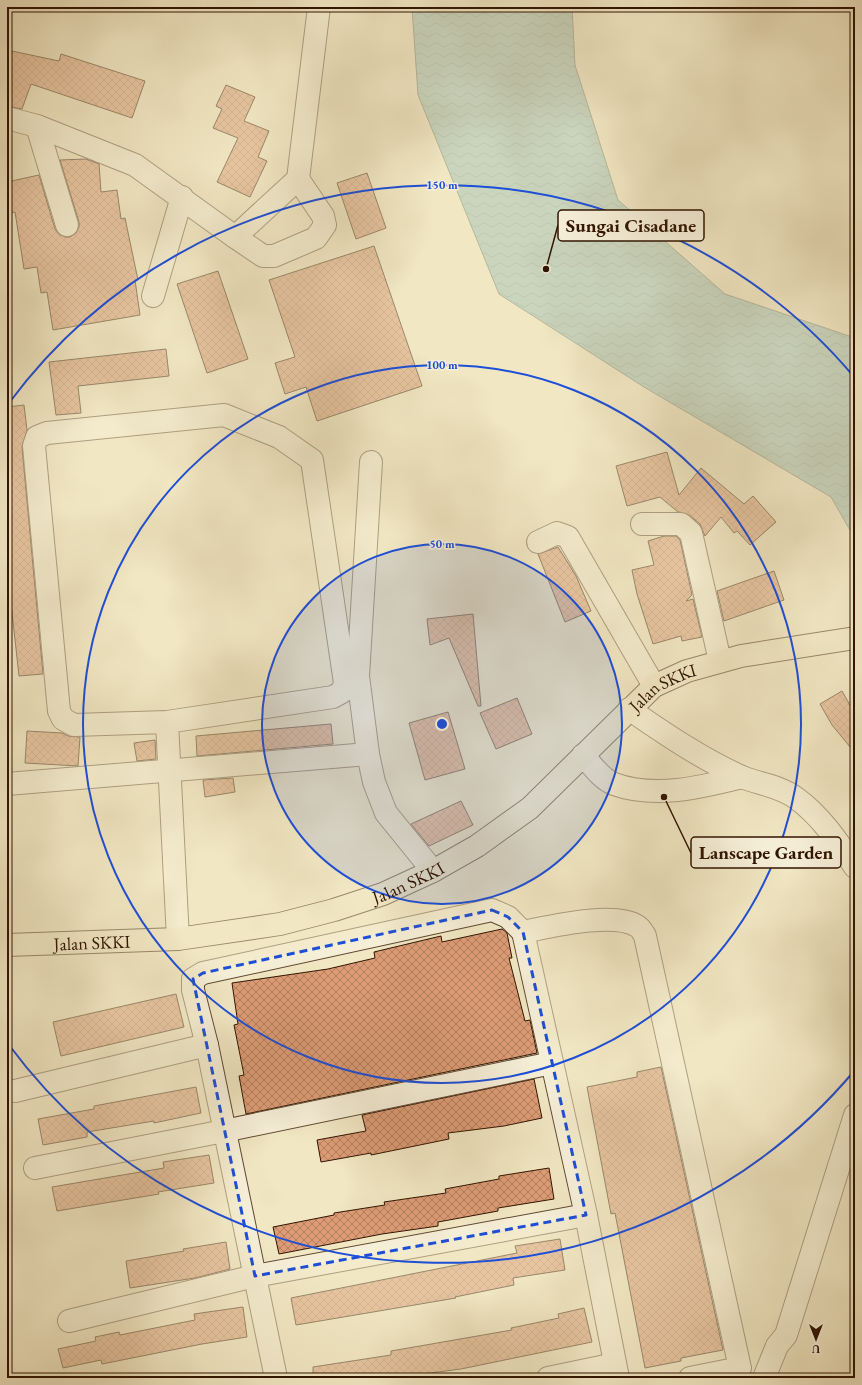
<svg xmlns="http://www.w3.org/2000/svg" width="862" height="1385" viewBox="0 0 862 1385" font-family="'EB Garamond',serif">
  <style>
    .water { fill: url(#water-waves); stroke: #707b6d }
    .building { fill: url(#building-cross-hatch); stroke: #301401 }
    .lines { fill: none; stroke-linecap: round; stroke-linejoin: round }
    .minor-casing { stroke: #604932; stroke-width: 24 }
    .major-casing { stroke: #301401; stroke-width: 24 }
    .minor { stroke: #f6efd8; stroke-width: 22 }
    .major { stroke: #f1e7c3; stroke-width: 22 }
    .marked { fill: none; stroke: #1d4ed8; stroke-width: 3; stroke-dasharray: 8 5; stroke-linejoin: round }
    .ring { fill: none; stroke: #1d4ed8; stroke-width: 2 }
    .labels { text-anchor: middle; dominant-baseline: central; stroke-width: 3; stroke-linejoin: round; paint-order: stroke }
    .street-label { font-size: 18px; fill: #301401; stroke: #f6efd8 }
    .centre { fill: #1d4ed8; stroke: #f6efd8; stroke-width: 2 }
    .ring-label { font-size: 12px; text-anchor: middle; font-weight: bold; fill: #1d4ed8; stroke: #f6efd8; stroke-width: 3; stroke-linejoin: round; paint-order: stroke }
    .leader { fill: none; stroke: #301401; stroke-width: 1.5 }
    .callout-dot { fill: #301401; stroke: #f6efd8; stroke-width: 1.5 }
    .callout { fill: #f6efd8; stroke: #301401; stroke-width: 1.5 }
    .callout-label { font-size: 19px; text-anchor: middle; font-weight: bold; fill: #301401 }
  </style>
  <defs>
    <pattern id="water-waves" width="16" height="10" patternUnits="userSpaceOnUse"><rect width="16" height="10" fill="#9bbfb5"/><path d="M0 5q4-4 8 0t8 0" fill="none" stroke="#86a39a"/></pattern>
    <pattern id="building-cross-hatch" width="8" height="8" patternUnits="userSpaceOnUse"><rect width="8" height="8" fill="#dd9c76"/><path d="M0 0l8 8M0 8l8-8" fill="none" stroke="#b47e5e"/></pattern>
  </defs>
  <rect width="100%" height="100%" fill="#f1e7c3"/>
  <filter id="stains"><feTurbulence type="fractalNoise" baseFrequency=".005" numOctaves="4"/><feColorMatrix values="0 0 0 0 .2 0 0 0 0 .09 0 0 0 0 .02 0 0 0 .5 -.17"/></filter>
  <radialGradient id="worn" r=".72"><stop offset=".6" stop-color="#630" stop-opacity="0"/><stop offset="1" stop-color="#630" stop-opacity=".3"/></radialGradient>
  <path class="water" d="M 412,7 L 572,7 L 575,65 L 618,200 L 725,294 L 855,338 L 855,539 L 831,497 L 644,387 L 499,294 L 418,95 Z"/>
  <g class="building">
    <path d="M 7,50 L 59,61 L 61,54 L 145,81 L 132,118 L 31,84 L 22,109 L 7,106 Z"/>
    <path d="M 226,85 L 255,97 L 244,121 L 269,131 L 258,157 L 267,161 L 250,197 L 217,182 L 238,138 L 213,128 L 222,109 L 216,106 Z"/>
    <path d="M 86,159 L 99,164 L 101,192 L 117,190 L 121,219 L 125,218 L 138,280 L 135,280 L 140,315 L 53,330 L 47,292 L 41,293 L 37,267 L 24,269 L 15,212 L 11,213 L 7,197 L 7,182 L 39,175 L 55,229 L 59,234 L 65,237 L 70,237 L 76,233 L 79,227 L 79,222 L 60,160 Z"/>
    <path d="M 367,173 L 386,228 L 356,239 L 337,183 Z"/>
    <path d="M 374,246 L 422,386 L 317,421 L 306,387 L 285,394 L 275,363 L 295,357 L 269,280 Z"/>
    <path d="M 218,271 L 248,359 L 207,373 L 177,284 Z"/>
    <path d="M 166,349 L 169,376 L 78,386 L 81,413 L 56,415 L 49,362 Z"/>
    <path d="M 24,405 L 27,430 L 22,447 L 43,674 L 19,676 L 7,567 L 7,516 L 11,516 L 7,478 L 7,407 Z"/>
    <path d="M 667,452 L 679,495 L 701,468 L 744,504 L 753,496 L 776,522 L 750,545 L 737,531 L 734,533 L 721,517 L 705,536 L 700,524 L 689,515 L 678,512 L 660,497 L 627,506 L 616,466 Z"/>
    <path d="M 664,536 L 676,536 L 680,540 L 692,595 L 686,601 L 693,599 L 702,637 L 682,641 L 681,636 L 653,644 L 637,594 L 632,570 L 654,565 L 648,541 Z"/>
    <path d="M 558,547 L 576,576 L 591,611 L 565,622 L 538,554 Z"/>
    <path d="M 774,571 L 784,600 L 724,621 L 717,591 Z"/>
    <path d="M 473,614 L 481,706 L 478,706 L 449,638 L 430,645 L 427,619 Z"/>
    <path d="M 842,691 L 855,714 L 855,753 L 832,725 L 820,704 Z"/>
    <path d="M 517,698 L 532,734 L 496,749 L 480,713 Z"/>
    <path d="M 448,712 L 465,769 L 425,780 L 409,723 Z"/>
    <path d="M 331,724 L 333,744 L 197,756 L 196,736 Z"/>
    <path d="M 27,731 L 62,733 L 68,736 L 80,737 L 78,766 L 25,763 Z"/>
    <path d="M 155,740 L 156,759 L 137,761 L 134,743 Z"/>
    <path d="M 233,778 L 235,792 L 205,797 L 203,780 Z"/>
    <path d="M 461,801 L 473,825 L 429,846 L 411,824 Z"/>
    <path d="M 502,929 L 507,933 L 512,958 L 509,958 L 525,1021 L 530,1020 L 537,1053 L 246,1114 L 239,1076 L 244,1075 L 234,1025 L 238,1024 L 232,983 L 328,969 L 375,958 L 374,952 L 441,936 L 442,942 Z"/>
    <path d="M 176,994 L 184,1027 L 61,1056 L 53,1022 Z"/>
    <path d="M 661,1067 L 723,1350 L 681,1358 L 681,1361 L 645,1368 L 615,1213 L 611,1214 L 587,1087 L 637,1077 L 637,1072 Z"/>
    <path d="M 534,1079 L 542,1118 L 504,1126 L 448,1133 L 449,1139 L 371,1155 L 371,1153 L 321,1162 L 317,1140 L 366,1131 L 362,1115 Z"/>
    <path d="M 196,1087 L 201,1113 L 154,1123 L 154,1121 L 87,1132 L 87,1137 L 43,1145 L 38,1119 L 94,1109 L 94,1106 Z"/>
    <path d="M 209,1155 L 214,1183 L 158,1192 L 159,1194 L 57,1211 L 52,1187 L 164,1168 L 163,1162 Z"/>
    <path d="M 549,1168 L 554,1199 L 498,1208 L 498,1211 L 438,1222 L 438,1226 L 382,1234 L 279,1254 L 273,1227 L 334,1215 L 334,1213 L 385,1205 L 384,1202 L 446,1193 L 445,1189 L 499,1179 L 499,1176 Z"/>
    <path d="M 560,1239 L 565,1270 L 513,1278 L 514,1285 L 455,1297 L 456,1298 L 296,1325 L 291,1298 L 517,1253 L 515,1246 Z"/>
    <path d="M 226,1242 L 230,1269 L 195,1278 L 130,1288 L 126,1261 L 184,1251 L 183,1249 Z"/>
    <path d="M 243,1307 L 247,1337 L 202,1344 L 102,1364 L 101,1360 L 63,1368 L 58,1349 L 96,1341 L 95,1337 L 119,1332 L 120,1335 L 195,1320 L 194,1314 Z"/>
    <path d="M 584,1308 L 592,1342 L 461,1369 L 392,1378 L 313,1378 L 313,1367 L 391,1355 L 391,1351 L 512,1330 L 511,1328 L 559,1318 L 558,1314 Z"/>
  </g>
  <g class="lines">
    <g class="minor-casing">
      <g id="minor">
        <path d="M 7,118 L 37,126 L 135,165 L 235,237 L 298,179 L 319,7"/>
        <path d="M 37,126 L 67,225"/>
        <path d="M 235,237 L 263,256 L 274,256 L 316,238 L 325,225 L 323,216 L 298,179"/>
        <path d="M 153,296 L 182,197"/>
        <path d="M 371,462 L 358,676 L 368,754 L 374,782 L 386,813 L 433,871"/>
        <path d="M 642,524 L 681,524 L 691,533 L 720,661"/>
        <path d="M 538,542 L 557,533 L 568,537 L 654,686"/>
        <path d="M 629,709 C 665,734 702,759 742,777 C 759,784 780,786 796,798 C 821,816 838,842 855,867"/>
        <path d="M 167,722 L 333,697 L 342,692 L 345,683 L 312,460 L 279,437 L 224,415 L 47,433 L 37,437 L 34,446 L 59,711 L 63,719 L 74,725 L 167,722 L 178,939"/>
        <path d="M 583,755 C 591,764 601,779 614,784 C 655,799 702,787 742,777"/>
        <path d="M 7,784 L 368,754"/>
        <path d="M 15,1091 L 207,1045"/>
        <path d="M 35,1168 L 224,1131 L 552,1063"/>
        <path d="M 69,1321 L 255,1276 L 586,1215"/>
        <path d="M 276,1378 L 207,1045 L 193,990 L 193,979 L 203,973 L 492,910 L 508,917 L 523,932"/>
        <path d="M 548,1378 L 615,1364"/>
        <path d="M 618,1378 L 586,1215 L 523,932 C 549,927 614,911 637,926 C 641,928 643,933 645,936 L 740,1368 L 690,1378"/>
        <path d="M 764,1378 L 777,1346 L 786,1335 L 855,1115"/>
      </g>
    </g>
    <g class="major-casing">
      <g id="major">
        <path id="s1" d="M 7,945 L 178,939 L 280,924 L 334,910 L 383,894 L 433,871 L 477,846 L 530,808 L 654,686 L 687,671 L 741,656 L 855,638"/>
      </g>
    </g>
    <use href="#minor" class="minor"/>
    <use href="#major" class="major"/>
  </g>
  <path d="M0 0H862V1385H0ZM 492,910 L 508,917 L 523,932 L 586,1215 L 255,1276 L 193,979 L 203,973 Z" fill="#f1e7c3" fill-opacity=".55" fill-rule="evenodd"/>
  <path class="marked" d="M 492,910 L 508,917 L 523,932 L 586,1215 L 255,1276 L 193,979 L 203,973 Z"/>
  <circle cx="442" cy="724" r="180" fill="#1d4ed8" fill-opacity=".12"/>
  <g class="ring">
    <circle cx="442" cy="724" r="180"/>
    <circle cx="442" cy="724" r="359"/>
    <path d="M855 1070A539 539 0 0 1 9 1045M9 403A539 539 0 0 1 855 378"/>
  </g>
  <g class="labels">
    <g class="street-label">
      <text stroke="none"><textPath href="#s1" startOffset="733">Jalan SKKI</textPath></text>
      <text stroke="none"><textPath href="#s1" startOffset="409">Jalan SKKI</textPath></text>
      <text stroke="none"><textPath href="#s1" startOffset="85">Jalan SKKI</textPath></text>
    </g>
  </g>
  <circle cx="442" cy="724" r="6" class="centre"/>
  <g class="ring-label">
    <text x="442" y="189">150 m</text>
    <text x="442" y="369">100 m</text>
    <text x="442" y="548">50 m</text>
  </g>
  <path class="leader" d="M546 269L558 225M664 797L691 853"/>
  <g class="callout-dot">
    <circle cx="546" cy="269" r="4"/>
    <circle cx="664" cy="797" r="4"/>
  </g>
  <g class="callout">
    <rect x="558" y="210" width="146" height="31" rx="4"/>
    <rect x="691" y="837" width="150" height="31" rx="4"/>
  </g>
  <g class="callout-label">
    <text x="631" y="232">Sungai Cisadane</text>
    <text x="766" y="859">Lanscape Garden</text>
  </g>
  <rect width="862" height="1385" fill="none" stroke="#f1e7c3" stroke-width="24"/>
  <rect x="8" y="8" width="846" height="1369" fill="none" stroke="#301401" stroke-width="2"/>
  <rect x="12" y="12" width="838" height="1361" fill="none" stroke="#301401"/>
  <g transform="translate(816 1339) rotate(180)" stroke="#f6efd8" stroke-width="3" paint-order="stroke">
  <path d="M0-3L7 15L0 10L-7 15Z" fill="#301401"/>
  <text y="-6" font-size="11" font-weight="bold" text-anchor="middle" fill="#301401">U</text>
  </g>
  <rect width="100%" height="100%" filter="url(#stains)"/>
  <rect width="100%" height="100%" fill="url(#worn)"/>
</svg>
